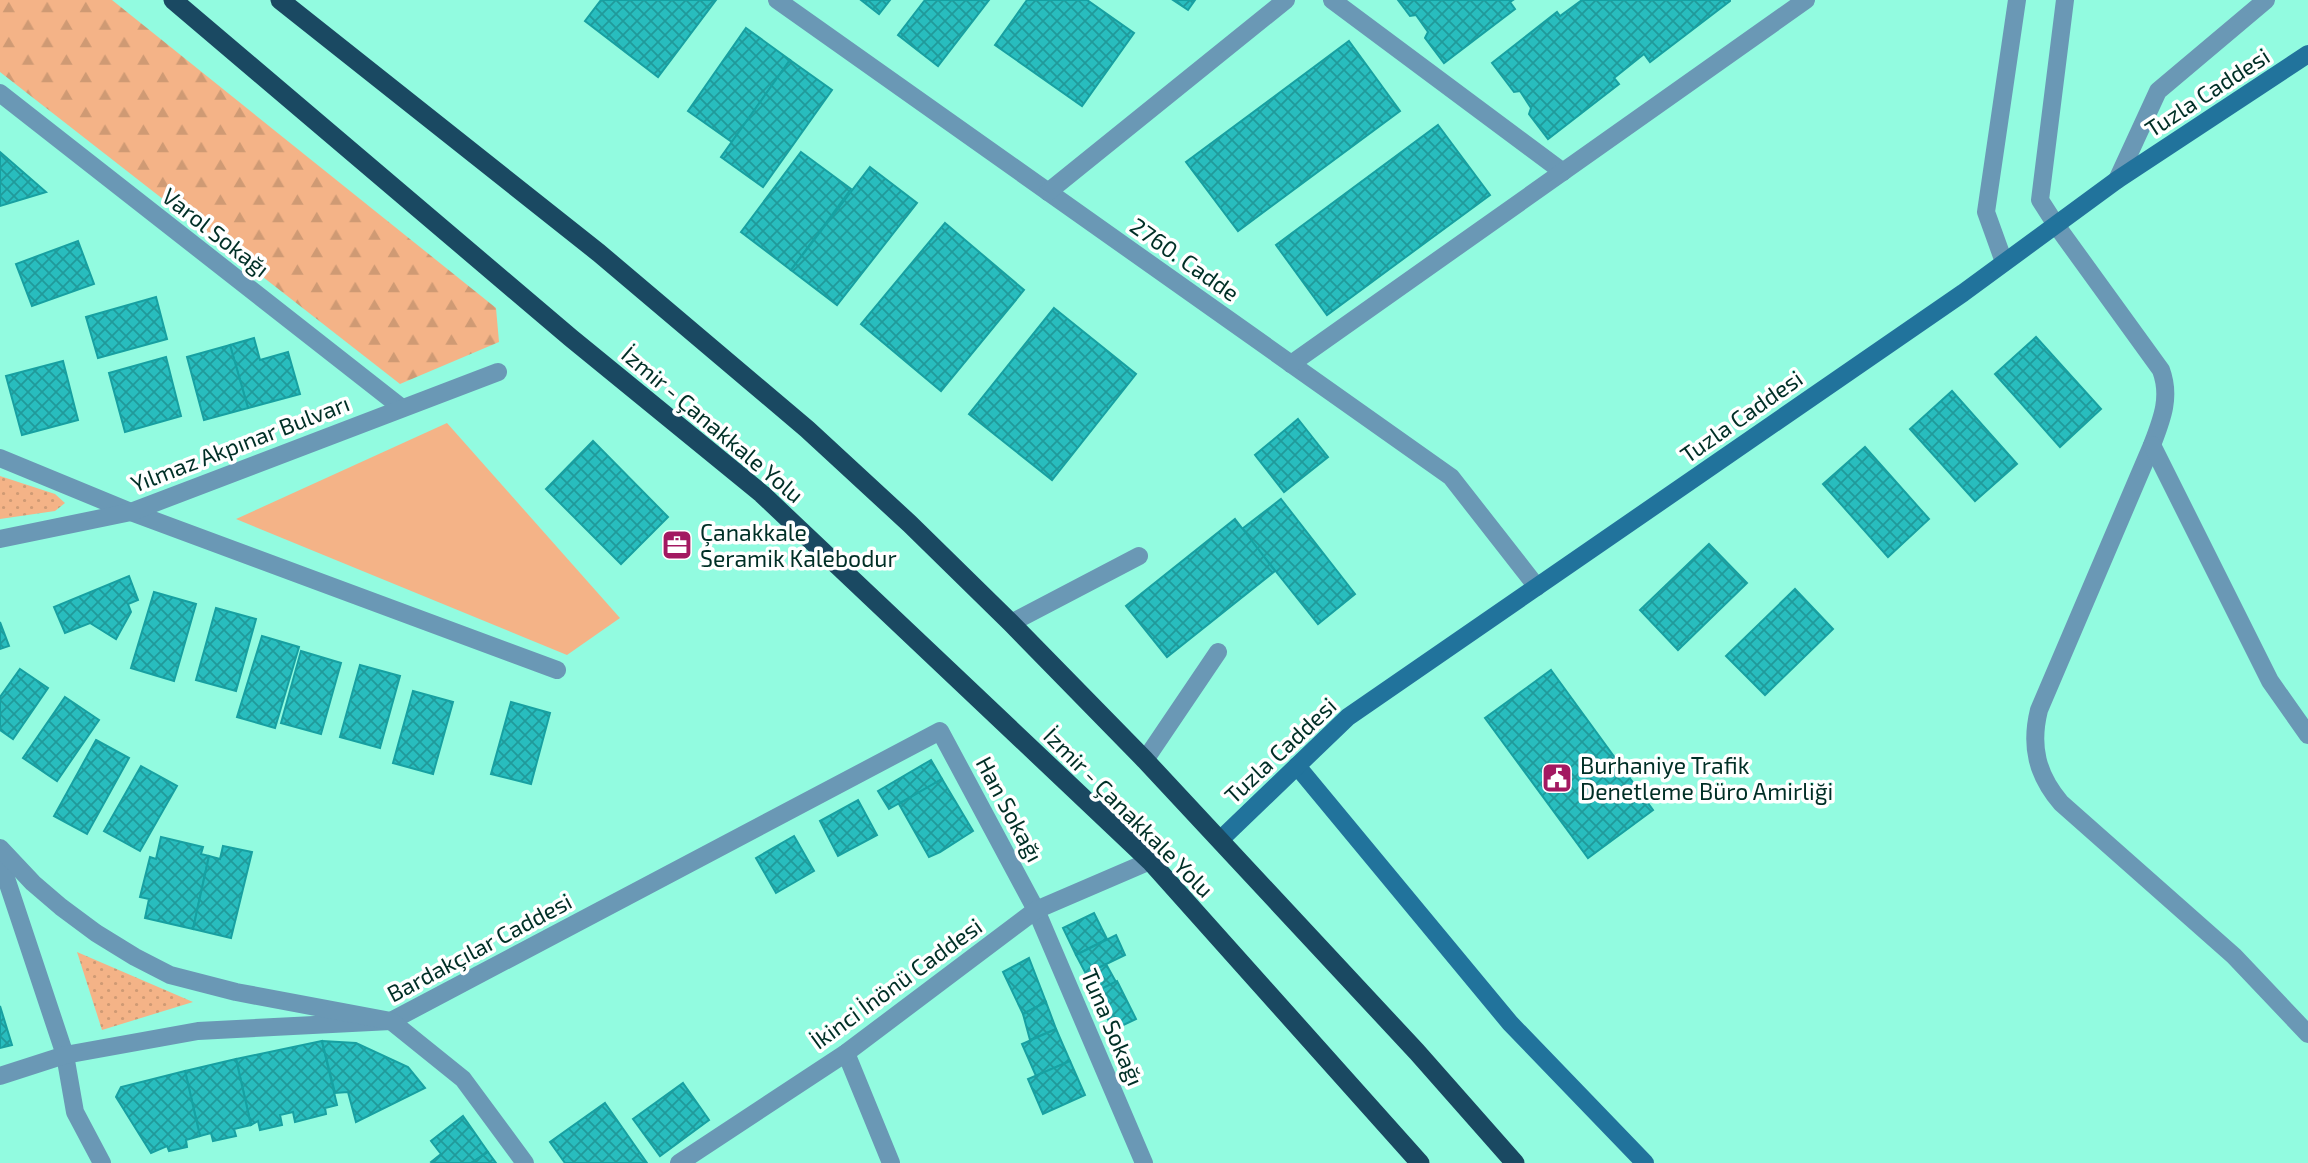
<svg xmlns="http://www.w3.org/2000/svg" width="2308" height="1163" viewBox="0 0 2308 1163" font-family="'Exo 2',sans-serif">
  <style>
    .grass { fill: url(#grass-dots) }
    .forest { fill: url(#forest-firs) }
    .green { fill: #f4b387 }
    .building { fill: url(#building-cross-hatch); stroke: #17a0a1; stroke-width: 2 }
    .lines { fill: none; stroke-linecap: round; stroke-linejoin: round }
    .service { stroke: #6a98b5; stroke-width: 18 }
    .minor { stroke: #6a98b5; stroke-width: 18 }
    .tertiary { stroke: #6a98b5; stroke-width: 18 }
    .secondary { stroke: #21739c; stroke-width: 18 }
    .trunk { stroke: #1a4962; stroke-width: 19 }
    .labels { text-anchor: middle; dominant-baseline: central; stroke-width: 7; stroke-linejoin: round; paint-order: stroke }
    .street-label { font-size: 23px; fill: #002f26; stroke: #fff }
    .poi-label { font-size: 23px; fill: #002f26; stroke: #fff; text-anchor: start }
  </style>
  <defs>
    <pattern id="grass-dots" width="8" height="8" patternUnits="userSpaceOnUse" patternTransform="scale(1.75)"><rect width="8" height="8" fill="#f4b387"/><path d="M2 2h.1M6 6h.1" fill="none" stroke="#cf9a74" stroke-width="1.8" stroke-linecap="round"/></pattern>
    <pattern id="forest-firs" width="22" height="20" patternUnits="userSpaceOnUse" patternTransform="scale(1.75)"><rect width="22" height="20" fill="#f4b387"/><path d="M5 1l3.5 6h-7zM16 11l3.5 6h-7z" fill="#cf9a74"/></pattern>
    <pattern id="building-cross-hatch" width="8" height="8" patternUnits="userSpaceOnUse" patternTransform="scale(1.75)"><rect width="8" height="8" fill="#28bdbe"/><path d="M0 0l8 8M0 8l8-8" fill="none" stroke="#209a9a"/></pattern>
  </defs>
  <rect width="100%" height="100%" fill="#92fbe0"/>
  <g class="grass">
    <path d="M 0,476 L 55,494 L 65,503 L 55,511 L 0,519 Z"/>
    <path d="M 77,952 L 193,1002 L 102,1030 Z"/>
  </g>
  <path class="forest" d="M 0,0 L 112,0 L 496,308 L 499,342 L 400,384 L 0,72 Z"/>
  <path class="green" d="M 447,423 L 620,618 L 567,655 L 236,519 Z"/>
  <g class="building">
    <path d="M 601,0 L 716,0 L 658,77 L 585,21 Z"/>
    <path d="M 861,0 L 890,0 L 879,14 Z"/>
    <path d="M 925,0 L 989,0 L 938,66 L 898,35 Z"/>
    <path d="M 1027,0 L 1087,0 L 1134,33 L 1082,106 L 995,45 Z"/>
    <path d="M 1173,0 L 1195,0 L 1188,10 Z"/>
    <path d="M 1398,0 L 1513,0 L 1510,2 L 1515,9 L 1444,63 L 1425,38 L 1428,32 L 1416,15 L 1410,16 Z"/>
    <path d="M 1582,0 L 1730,0 L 1730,1 L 1650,62 L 1644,54 L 1614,78 L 1619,84 L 1548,139 L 1529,114 L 1531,108 L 1520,91 L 1514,92 L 1492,63 L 1557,12 L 1560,16 Z"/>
    <path d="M 746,28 L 790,60 L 732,142 L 688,111 Z"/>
    <path d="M 1349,41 L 1400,111 L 1238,231 L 1186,162 Z"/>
    <path d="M 790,60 L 832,90 L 763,187 L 721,157 Z"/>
    <path d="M 1438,125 L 1490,195 L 1327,315 L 1276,245 Z"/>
    <path d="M 0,152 L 46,192 L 0,206 Z"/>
    <path d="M 801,152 L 851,189 L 791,270 L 741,232 Z"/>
    <path d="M 870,167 L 917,203 L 837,305 L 791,270 Z"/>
    <path d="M 945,223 L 1024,290 L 941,391 L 861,324 Z"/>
    <path d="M 78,241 L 94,284 L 32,306 L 16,264 Z"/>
    <path d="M 156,297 L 167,339 L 98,358 L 86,317 Z"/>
    <path d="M 1054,308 L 1136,374 L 1052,480 L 969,414 Z"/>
    <path d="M 2036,337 L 2101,409 L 2060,447 L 1995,374 Z"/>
    <path d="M 254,338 L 260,360 L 288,352 L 300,394 L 248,408 L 230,345 Z"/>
    <path d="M 230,345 L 248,408 L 204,420 L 187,357 Z"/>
    <path d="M 166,357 L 181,416 L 125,432 L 109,373 Z"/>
    <path d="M 63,361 L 78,420 L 22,435 L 6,376 Z"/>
    <path d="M 1952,391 L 2017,464 L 1975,501 L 1910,429 Z"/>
    <path d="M 1298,419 L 1328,457 L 1284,492 L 1255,455 Z"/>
    <path d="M 593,441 L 668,517 L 621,564 L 546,489 Z"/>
    <path d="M 1865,447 L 1929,519 L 1888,557 L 1823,484 Z"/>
    <path d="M 1281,499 L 1355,594 L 1318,624 L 1242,529 Z"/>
    <path d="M 1235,519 L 1275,571 L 1167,657 L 1126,606 Z"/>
    <path d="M 1709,544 L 1747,583 L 1678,650 L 1640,610 Z"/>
    <path d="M 129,576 L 138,600 L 128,604 L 131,612 L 116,639 L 90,623 L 65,633 L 54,607 Z"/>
    <path d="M 1795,589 L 1833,629 L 1765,695 L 1726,656 Z"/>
    <path d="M 154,592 L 196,604 L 174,681 L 131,668 Z"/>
    <path d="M 216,608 L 256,619 L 236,691 L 196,680 Z"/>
    <path d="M 0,622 L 9,646 L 0,649 Z"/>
    <path d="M 262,636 L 299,647 L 275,728 L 237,717 Z"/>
    <path d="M 301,651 L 341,663 L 321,734 L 281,723 Z"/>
    <path d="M 360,665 L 400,676 L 380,748 L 340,737 Z"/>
    <path d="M 20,669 L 48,688 L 13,739 L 0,730 L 0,697 Z"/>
    <path d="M 1551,670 L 1653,810 L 1588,858 L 1485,718 Z"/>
    <path d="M 413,691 L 453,702 L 433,774 L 393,763 Z"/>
    <path d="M 65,697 L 99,720 L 57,781 L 23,758 Z"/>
    <path d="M 511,702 L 550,713 L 531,784 L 491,774 Z"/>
    <path d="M 96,740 L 129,758 L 87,834 L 54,816 Z"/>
    <path d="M 931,760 L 942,779 L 889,809 L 878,791 Z"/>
    <path d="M 141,766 L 177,786 L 140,851 L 104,831 Z"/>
    <path d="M 942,779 L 973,831 L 940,852 L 929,857 L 899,804 Z"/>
    <path d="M 858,800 L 877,835 L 838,856 L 820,821 Z"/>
    <path d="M 794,836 L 814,871 L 776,893 L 756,858 Z"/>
    <path d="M 161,837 L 203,847 L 201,854 L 209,856 L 193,929 L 145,918 L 149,899 L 140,897 L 150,857 L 156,859 Z"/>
    <path d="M 223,846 L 252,852 L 231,938 L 193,929 L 209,856 L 220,859 Z"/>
    <path d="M 1094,913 L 1107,939 L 1076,955 L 1063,928 Z"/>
    <path d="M 1116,935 L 1125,955 L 1086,974 L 1076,955 Z"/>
    <path d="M 1029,958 L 1046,1002 L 1023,1014 L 1003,972 Z"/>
    <path d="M 1106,964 L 1116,982 L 1095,992 L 1086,974 Z"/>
    <path d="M 1117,981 L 1136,1019 L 1113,1030 L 1095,992 Z"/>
    <path d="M 1046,1002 L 1056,1029 L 1030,1040 L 1023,1014 Z"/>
    <path d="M 0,1006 L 12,1045 L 0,1048 Z"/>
    <path d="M 1056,1029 L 1070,1061 L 1036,1076 L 1022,1044 Z"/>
    <path d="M 322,1041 L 337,1105 L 325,1108 L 326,1114 L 295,1122 L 293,1112 L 280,1115 L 282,1125 L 260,1130 L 258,1121 L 251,1125 L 236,1059 Z"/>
    <path d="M 322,1041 L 356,1043 L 408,1067 L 425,1088 L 356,1122 L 348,1092 L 335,1093 Z"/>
    <path d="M 236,1059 L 251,1125 L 234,1129 L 236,1136 L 213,1141 L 211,1133 L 200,1136 L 185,1071 Z"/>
    <path d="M 1070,1061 L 1085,1095 L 1043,1114 L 1028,1079 Z"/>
    <path d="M 185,1071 L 200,1136 L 186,1140 L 187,1147 L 169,1151 L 167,1146 L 151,1153 L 116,1097 L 121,1087 Z"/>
    <path d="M 683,1083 L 709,1120 L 660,1156 L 633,1119 Z"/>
    <path d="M 605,1103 L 647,1163 L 565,1163 L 550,1142 Z"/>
    <path d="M 463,1116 L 488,1152 L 471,1163 L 432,1163 L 431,1162 L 441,1154 L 431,1141 Z"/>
    <path d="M 488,1152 L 496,1163 L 471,1163 Z"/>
  </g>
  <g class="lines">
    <g class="service">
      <path d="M 2056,225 L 2161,370 C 2171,397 2162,419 2152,445 L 2039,710 C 2030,746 2037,775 2061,803 L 2234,956 L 2308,1034"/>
      <path d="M 2152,445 L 2270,681 L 2308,735"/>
      <path d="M 1011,623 L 1139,556"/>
      <path d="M 1145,760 L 1218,652"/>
    </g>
    <g class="minor">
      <path d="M 777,0 L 1451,477 L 1537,587"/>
      <path d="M 1332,0 L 1563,172"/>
      <path d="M 0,93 L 402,408"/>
      <path d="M 2117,180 L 2158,91 L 2266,0"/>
      <path d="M 1048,192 L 1286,0"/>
      <path d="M 2056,225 L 2040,200 L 2065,0"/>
      <path d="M 2004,262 L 1986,212 L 2017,0"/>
      <path d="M 1291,364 L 1806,0"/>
      <path d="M 0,458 L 131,512 L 557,670"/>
      <path d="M 0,539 L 131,512 L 498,372"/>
      <path d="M 0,860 L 65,1055 L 75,1112 L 102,1163"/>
      <path d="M 846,1053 L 891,1163"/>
      <path d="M 0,1076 L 65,1055 L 198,1031 L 391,1021 L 940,731 L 1036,910 L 1144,1163"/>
    </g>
    <g class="tertiary">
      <path d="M 0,848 L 33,883 L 61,907 L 96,933 L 135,957 L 170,975 L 236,992 L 391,1021 L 463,1079 L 525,1163"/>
      <path d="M 679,1163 L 846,1053 L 1036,910 L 1150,861"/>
    </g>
    <g class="secondary">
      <path d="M 1297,766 L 1510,1023 L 1645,1163"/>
      <path d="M 1220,840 L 1348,717 L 1963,293 L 2117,180 L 2308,54"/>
    </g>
    <g class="trunk">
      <path d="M 173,0 L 571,338 L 762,494 L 1150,861 L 1420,1163"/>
      <path d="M 280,0 L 599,253 L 807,429 L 910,524 L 1011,623 L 1145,760 L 1417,1052 L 1515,1163"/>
    </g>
  </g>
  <defs>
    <g id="office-square" transform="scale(1.575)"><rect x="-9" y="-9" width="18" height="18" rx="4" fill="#a31961" stroke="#fff"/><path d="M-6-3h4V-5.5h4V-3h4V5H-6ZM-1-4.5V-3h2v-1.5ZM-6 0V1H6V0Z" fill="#fff"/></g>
    <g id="civic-square" transform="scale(1.575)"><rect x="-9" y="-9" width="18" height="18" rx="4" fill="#a31961" stroke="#fff"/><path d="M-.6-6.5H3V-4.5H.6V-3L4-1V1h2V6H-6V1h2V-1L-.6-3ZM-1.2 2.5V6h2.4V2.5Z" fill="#fff"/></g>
  </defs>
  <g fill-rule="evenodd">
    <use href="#office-square" x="677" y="545"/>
    <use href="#civic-square" x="1557" y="778"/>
  </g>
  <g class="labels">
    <g class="street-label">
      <text transform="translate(2207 92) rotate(-33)">Tuzla Caddesi</text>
      <text transform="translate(216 232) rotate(38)">Varol Sokağı</text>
      <text transform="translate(1185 259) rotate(35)">2760. Cadde</text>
      <text transform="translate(1741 416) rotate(-35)">Tuzla Caddesi</text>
      <text transform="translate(713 424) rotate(40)">İzmir - Çanakkale Yolu</text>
      <text transform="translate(240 443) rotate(-21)">Yılmaz Akpınar Bulvarı</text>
      <text transform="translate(1280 750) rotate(-43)">Tuzla Caddesi</text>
      <text transform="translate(1010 809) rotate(62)">Han Sokağı</text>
      <text transform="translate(1129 812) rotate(45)">İzmir - Çanakkale Yolu</text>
      <text transform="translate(479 947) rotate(-28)">Bardakçılar Caddesi</text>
      <text transform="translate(896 983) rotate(-36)">İkinci İnönü Caddesi</text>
      <text transform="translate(1113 1027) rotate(67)">Tuna Sokağı</text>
    </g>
    <g class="poi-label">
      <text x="700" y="532">Çanakkale<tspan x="700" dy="26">Seramik Kalebodur</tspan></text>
      <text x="1580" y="765">Burhaniye Trafik<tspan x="1580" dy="26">Denetleme Büro Amirliği</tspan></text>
    </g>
  </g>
</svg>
